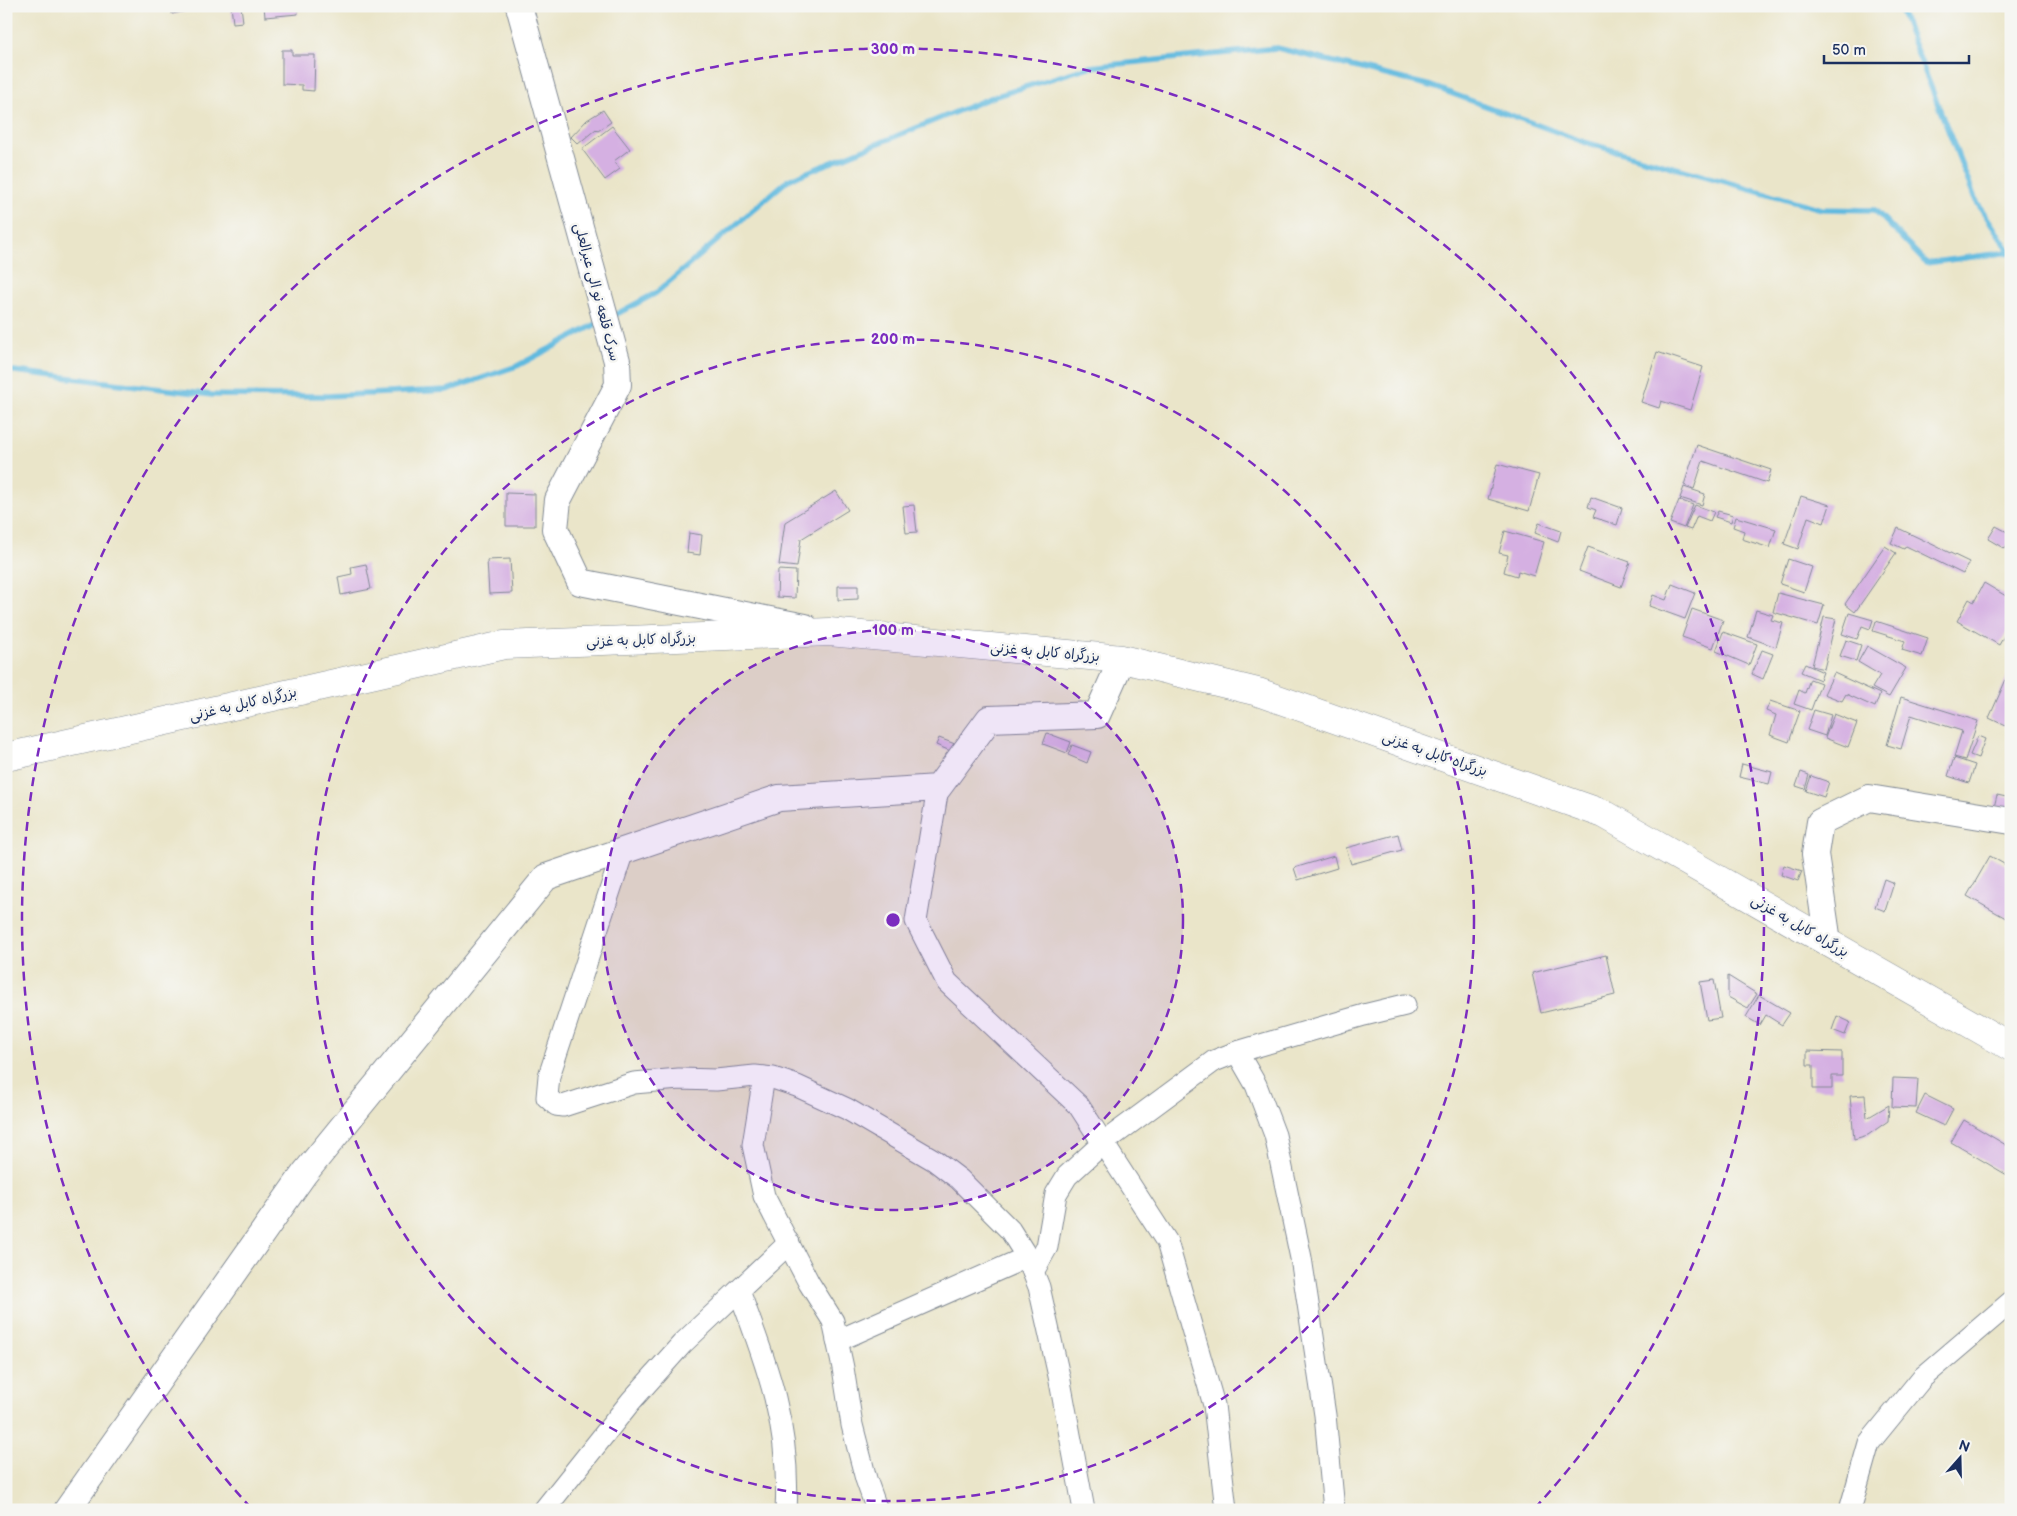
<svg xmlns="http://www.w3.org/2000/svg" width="2017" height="1516" viewBox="0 0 2017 1516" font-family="'Balsamiq Sans','Playpen Sans Arabic',sans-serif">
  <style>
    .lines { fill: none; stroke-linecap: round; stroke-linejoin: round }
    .stream { stroke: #61badf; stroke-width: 5.5 }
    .building { fill: #d5b0e2 }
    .minor-casing { stroke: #828a94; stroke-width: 23 }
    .tertiary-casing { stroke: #828a94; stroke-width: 28 }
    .trunk-casing { stroke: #828a94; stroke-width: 29 }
    .minor { stroke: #fff; stroke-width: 21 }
    .tertiary { stroke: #fff; stroke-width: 26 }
    .trunk { stroke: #fff; stroke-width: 28 }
    .ring { fill: none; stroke: #7b2cbf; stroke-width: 2.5; stroke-dasharray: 9 6 }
    .labels { text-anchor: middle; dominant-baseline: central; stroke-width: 5; stroke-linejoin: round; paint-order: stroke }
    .street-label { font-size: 14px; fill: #1b2f5e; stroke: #f6f6f2 }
    .centre { fill: #7b2cbf; stroke: #f6f6f2; stroke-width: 2.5 }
    .ring-label { font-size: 15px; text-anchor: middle; font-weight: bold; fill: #7b2cbf; stroke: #f6f6f2; stroke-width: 5; stroke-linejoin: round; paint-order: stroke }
  </style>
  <rect width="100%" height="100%" fill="#f6f6f2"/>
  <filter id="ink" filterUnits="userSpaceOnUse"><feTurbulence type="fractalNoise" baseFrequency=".02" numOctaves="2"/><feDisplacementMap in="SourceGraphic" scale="10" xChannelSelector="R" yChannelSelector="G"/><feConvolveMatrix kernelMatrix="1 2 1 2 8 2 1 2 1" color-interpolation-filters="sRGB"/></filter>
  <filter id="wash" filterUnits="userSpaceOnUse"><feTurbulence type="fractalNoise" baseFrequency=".0096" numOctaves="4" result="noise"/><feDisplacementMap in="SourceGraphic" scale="20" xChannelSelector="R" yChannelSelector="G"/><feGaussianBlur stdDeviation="1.12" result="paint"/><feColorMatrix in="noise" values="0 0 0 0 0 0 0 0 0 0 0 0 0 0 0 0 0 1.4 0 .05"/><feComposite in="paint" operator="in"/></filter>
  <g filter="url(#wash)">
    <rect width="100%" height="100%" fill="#eae5c9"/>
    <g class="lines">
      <g class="stream">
        <path d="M 1899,6 L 1976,201 L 2011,253"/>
        <path d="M 611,317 L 656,293 L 788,180 L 990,98 L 1089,67 L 1277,48 L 1431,86 L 1584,142 L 1822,209 L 1875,210 L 1926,263 L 2010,252"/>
        <path d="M 6,370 L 212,395 L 326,396 L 447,390 L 517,366 L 600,322"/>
      </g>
    </g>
    <g id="blocks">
      <g class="building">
        <path d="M 170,6 L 206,6 L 206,7 L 172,14 Z"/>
        <path d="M 231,6 L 241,6 L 243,22 L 233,23 Z"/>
        <path d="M 264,6 L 297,6 L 298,14 L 265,17 Z"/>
        <path d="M 282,50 L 292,50 L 292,55 L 315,55 L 314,91 L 302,90 L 302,85 L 282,84 Z"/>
        <path d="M 603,110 L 611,122 L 598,131 L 596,129 L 578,144 L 571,137 L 587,120 Z"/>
        <path d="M 612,126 L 630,149 L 614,161 L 620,169 L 605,180 L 582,149 Z"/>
        <path d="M 1657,352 L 1703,367 L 1690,410 L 1661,401 L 1659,408 L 1641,402 Z"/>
        <path d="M 1697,445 L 1771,470 L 1767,483 L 1703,461 L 1694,489 L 1684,485 Z"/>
        <path d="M 1497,464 L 1539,475 L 1529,511 L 1488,499 Z"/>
        <path d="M 1684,487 L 1705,494 L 1702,505 L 1680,498 Z"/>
        <path d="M 836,491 L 848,510 L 801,539 L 797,567 L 779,565 L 785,522 Z"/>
        <path d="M 506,493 L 535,494 L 535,526 L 506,526 Z"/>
        <path d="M 1801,496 L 1830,505 L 1824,523 L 1808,517 L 1798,549 L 1784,544 Z"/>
        <path d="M 1591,497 L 1622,508 L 1617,525 L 1593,517 L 1596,510 L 1588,507 Z"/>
        <path d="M 1679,500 L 1693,505 L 1684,528 L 1670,523 Z"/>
        <path d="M 914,505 L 917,532 L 906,533 L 903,506 Z"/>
        <path d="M 1695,505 L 1714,512 L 1710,521 L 1697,516 L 1691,530 L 1685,528 Z"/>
        <path d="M 1718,511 L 1733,515 L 1731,522 L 1715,517 Z"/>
        <path d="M 1736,517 L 1776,529 L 1770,548 L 1742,539 L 1744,531 L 1733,527 Z"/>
        <path d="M 1539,523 L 1561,531 L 1558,542 L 1535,533 Z"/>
        <path d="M 1996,526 L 2011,534 L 2011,548 L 2007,546 L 2005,549 L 1988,539 Z"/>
        <path d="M 1898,528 L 1969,562 L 1963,574 L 1906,546 L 1904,549 L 1891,543 Z"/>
        <path d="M 1505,531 L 1544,542 L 1534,576 L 1518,571 L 1517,576 L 1504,572 L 1508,555 L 1499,553 Z"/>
        <path d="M 689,533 L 702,535 L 700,555 L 687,553 Z"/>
        <path d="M 1885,546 L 1896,553 L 1855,612 L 1845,604 Z"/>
        <path d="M 1588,547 L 1630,562 L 1621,587 L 1579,571 Z"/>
        <path d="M 510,559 L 512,593 L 489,594 L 487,560 Z"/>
        <path d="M 1788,559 L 1812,567 L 1804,592 L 1780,584 Z"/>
        <path d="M 366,564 L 371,589 L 341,595 L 338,577 L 352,574 L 351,567 Z"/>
        <path d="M 778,570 L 796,571 L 795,598 L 777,597 Z"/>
        <path d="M 1984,583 L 2011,599 L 2011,624 L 1999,645 L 1957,621 L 1969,599 L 1974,602 Z"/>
        <path d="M 1672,584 L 1695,593 L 1685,619 L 1649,606 L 1653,595 L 1666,600 Z"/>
        <path d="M 838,586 L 858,586 L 858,599 L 838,600 Z"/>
        <path d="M 1778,593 L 1824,605 L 1818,625 L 1773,612 Z"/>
        <path d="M 1692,609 L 1723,620 L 1713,648 L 1682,637 Z"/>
        <path d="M 1756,610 L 1773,615 L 1771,620 L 1783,623 L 1776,647 L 1748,637 Z"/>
        <path d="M 1849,613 L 1873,620 L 1870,629 L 1862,626 L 1857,639 L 1842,634 Z"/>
        <path d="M 1824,617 L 1836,619 L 1824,669 L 1812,666 Z"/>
        <path d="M 1876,621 L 1928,638 L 1922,656 L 1902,650 L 1905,641 L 1873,631 Z"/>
        <path d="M 1723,632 L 1757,644 L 1749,665 L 1716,651 Z"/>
        <path d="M 1846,640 L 1861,645 L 1856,661 L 1840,656 Z"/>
        <path d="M 1867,646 L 1906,668 L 1889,697 L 1872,688 L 1880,675 L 1858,662 Z"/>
        <path d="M 1762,650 L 1773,654 L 1763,679 L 1752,674 Z"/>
        <path d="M 1805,664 L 1823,672 L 1820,680 L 1801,672 Z"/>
        <path d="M 2011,668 L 2011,714 L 2006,726 L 1989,718 Z"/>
        <path d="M 1834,673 L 1880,694 L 1875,707 L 1846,694 L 1842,701 L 1824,694 Z"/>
        <path d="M 1810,679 L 1821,683 L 1811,710 L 1794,704 L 1799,690 L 1805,693 Z"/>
        <path d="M 1901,697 L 1978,721 L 1965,760 L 1954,757 L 1962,731 L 1911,715 L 1901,749 L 1887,745 Z"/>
        <path d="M 1770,701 L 1800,711 L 1789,742 L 1770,735 L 1776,715 L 1766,711 Z"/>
        <path d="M 1814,710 L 1831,715 L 1825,736 L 1807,730 Z"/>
        <path d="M 1834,714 L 1857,723 L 1848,747 L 1825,738 Z"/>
        <path d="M 1047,733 L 1071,742 L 1067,753 L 1043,744 Z"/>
        <path d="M 1978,736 L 1985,739 L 1978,758 L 1970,755 Z"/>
        <path d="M 939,738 L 955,744 L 953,752 L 936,745 Z"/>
        <path d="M 1072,745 L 1091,752 L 1087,763 L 1068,755 Z"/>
        <path d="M 1954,758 L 1975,765 L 1969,783 L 1948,776 Z"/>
        <path d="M 1742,764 L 1772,772 L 1769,784 L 1739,777 Z"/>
        <path d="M 1801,772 L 1809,775 L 1805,789 L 1796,786 Z"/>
        <path d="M 1811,776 L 1829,782 L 1824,797 L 1806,791 Z"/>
        <path d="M 1997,795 L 2011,798 L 2011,816 L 1993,811 Z"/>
        <path d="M 1398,834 L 1402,850 L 1351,864 L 1346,848 Z"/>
        <path d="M 1334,856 L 1337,868 L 1298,880 L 1294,868 Z"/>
        <path d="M 1990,856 L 2011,868 L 2011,921 L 1967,896 Z"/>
        <path d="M 1784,865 L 1802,871 L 1798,881 L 1781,875 Z"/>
        <path d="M 1884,879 L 1894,883 L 1885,911 L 1875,907 Z"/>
        <path d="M 1606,955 L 1615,995 L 1541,1013 L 1532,973 Z"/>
        <path d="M 1728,976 L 1757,994 L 1748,1008 L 1728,997 Z"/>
        <path d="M 1714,980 L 1721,1018 L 1707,1020 L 1700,982 Z"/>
        <path d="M 1759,995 L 1790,1013 L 1782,1025 L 1766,1015 L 1760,1025 L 1746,1017 Z"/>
        <path d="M 1837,1016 L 1850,1022 L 1845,1035 L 1832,1030 Z"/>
        <path d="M 1807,1051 L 1842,1052 L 1842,1076 L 1832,1076 L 1832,1089 L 1813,1089 L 1813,1065 L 1807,1065 Z"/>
        <path d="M 1893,1078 L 1918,1079 L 1916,1108 L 1892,1107 Z"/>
        <path d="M 1865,1095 L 1867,1118 L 1889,1105 L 1888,1121 L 1868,1135 L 1854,1139 L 1850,1096 Z"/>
        <path d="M 1925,1095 L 1953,1109 L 1944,1126 L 1916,1113 Z"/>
        <path d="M 1964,1120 L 2011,1148 L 2011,1172 L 2007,1175 L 1951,1142 Z"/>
      </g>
    </g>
  </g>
  <g filter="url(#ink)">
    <use href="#blocks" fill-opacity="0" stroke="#828a94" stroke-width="1"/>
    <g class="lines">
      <g class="minor-casing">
        <g id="minor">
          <path d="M 938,788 L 916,921 L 947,982 L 1079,1106 L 1167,1242 L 1214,1405 L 1226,1510"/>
          <path d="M 623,851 L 549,1076 L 547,1097 L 556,1105 L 563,1106 L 634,1083 L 679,1079 L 716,1080 L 755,1076 L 773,1078 L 797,1086 L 847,1109 L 934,1160 L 959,1179 L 1010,1230 L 1027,1257 L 1039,1287 L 1059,1376 L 1084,1510"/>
          <path d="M 1237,1052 L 1256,1085 L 1275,1135 L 1301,1258 L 1325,1415 L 1334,1510"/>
          <path d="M 764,1077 L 753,1145 L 764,1196 L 809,1283 L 833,1321 L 843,1368 L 852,1425 L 866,1479 L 877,1510"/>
          <path d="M 1033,1272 L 1047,1247 L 1056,1194 L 1067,1176 L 1103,1143 L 1214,1061 L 1237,1052 L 1364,1015 L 1405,1005"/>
          <path d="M 739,1291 C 767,1364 791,1429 786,1510"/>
          <path d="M 837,1341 L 1027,1257"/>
          <path d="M 544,1510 L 631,1401 L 682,1344 L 789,1243"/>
          <path d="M 1850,1510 L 1869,1443 L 1922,1378 L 2011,1302"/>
        </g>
      </g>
      <g class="tertiary-casing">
        <g id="tertiary">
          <path d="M 519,6 L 617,361 L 618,385 L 558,500 L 555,529 L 580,582 L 805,627"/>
          <path d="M 1828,942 L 1815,854 L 1820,822 L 1869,798 L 2011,821"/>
          <path d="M 67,1510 L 304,1174 L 546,877 L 779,798 L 938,788 L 989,719 L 1097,715 L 1122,659"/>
        </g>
      </g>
      <g class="trunk-casing">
        <path id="trunk" d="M 6,757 L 504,645 L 829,632 L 1122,659 L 1258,692 L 1604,814 L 2011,1047"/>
      </g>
      <use href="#minor" class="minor"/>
      <use href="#tertiary" class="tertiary"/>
      <use href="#trunk" class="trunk"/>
    </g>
  </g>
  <circle cx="893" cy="920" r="290" fill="#7b2cbf" fill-opacity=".12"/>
  <g class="ring">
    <circle cx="893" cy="920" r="290"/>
    <circle cx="893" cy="920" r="581"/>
    <path d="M251 1508A871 871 0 1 1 1535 1508"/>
  </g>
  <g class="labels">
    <g class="street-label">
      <text transform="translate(597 292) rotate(75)">سرک قلعه نو الی عبرالعلی</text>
      <text transform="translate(641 640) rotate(-2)">بزرگراه کابل به غزنی</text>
      <text transform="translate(1045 652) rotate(5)">بزرگراه کابل به غزنی</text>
      <text transform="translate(243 704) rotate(-13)">بزرگراه کابل به غزنی</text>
      <text transform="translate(1435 754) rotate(19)">بزرگراه کابل به غزنی</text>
      <text transform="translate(1800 926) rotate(30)">بزرگراه کابل به غزنی</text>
    </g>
  </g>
  <circle cx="893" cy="920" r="8" class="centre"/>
  <g class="ring-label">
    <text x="893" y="54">300 m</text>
    <text x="893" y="344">200 m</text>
    <text x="893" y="635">100 m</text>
  </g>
  <rect width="2017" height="1516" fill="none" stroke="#f6f6f2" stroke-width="25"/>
  <g transform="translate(1960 1458) rotate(20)" stroke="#f6f6f2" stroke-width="4" paint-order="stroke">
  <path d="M0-4L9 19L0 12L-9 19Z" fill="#1b2f5e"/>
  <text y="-8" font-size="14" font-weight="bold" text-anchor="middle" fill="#1b2f5e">N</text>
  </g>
  <path d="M1824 55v8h145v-8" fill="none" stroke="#1b2f5e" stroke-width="2.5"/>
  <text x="1832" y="55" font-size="15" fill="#1b2f5e" stroke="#f6f6f2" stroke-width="4" paint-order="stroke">50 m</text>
</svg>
